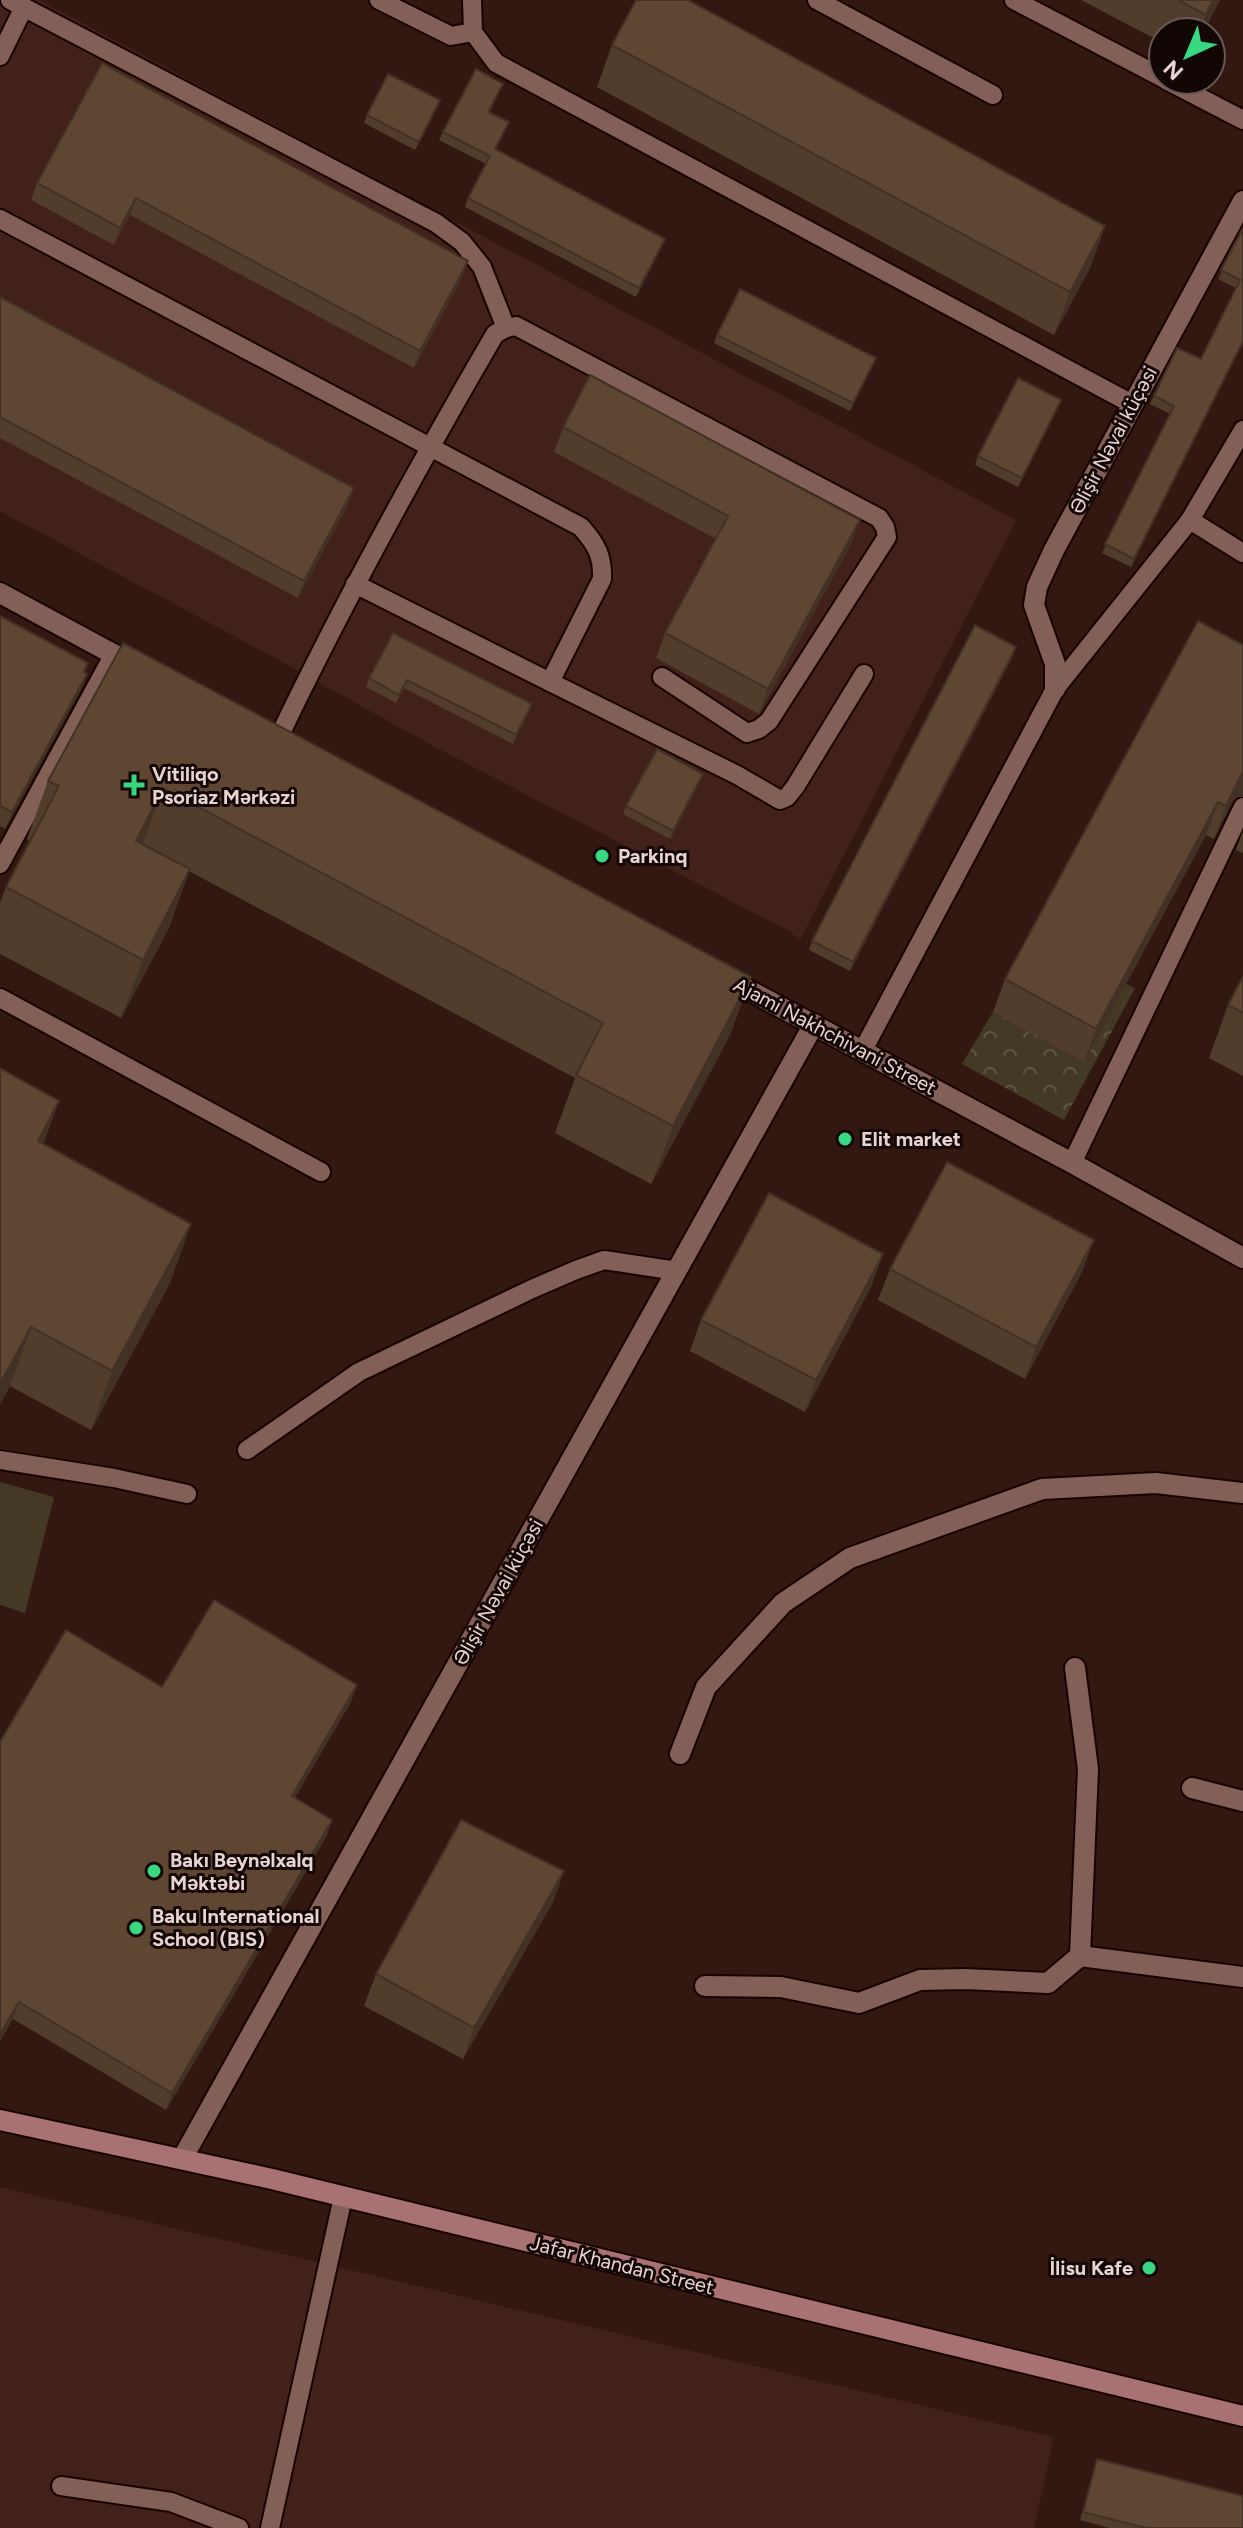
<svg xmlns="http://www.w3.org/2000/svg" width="1243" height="2528" viewBox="0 0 1243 2528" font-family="Figtree,sans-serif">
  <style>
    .built { fill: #43211b }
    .forest { fill: url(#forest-crowns) }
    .garden { fill: #443924 }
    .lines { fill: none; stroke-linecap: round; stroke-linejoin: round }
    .service-casing { stroke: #190301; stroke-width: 22 }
    .minor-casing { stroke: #190301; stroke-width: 24 }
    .tertiary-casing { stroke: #190301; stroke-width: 24 }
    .secondary-casing { stroke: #190301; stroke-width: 24 }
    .service { stroke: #826058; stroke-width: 18 }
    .minor { stroke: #826058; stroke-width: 20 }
    .tertiary { stroke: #826058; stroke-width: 20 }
    .secondary { stroke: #a77271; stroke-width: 20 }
    .wall { fill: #523c2c }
    .shaded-wall { fill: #423124 }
    .building { fill: #5f4633; stroke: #423124; stroke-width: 2 }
    .poi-dot { fill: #38d880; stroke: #130705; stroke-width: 3 }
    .labels { text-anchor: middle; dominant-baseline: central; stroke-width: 6; stroke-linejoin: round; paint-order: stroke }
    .street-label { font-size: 20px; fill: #e8d4d0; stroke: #130705 }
    .poi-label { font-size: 20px; font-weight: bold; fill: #e8d4d0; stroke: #130705; text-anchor: start }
  </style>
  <defs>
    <pattern id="forest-crowns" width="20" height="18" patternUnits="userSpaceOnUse" patternTransform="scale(2)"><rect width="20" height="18" fill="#443924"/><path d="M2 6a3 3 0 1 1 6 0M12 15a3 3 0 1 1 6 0" fill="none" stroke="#5f5543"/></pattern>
  </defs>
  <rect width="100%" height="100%" fill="#331812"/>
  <g class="built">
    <path d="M 0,0 L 39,0 L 1016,520 L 800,940 L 789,931 L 433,746 L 275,658 L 0,511 Z"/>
    <path d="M 0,2187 L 1054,2437 L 1034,2528 L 0,2528 Z"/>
  </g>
  <path class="forest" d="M 1126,984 L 1135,988 L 1064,1120 L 962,1064 L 993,1012 L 1084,1061 Z"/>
  <path class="garden" d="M 0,1482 L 54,1497 L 25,1613 L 0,1605 Z"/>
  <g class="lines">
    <g class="service-casing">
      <g id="service">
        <path d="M 10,0 L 436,223 L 462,242 L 482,267 L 506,328"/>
        <path d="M 379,0 L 451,36 L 473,32"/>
        <path d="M 472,0 L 473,32 L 496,63 L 1132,404"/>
        <path d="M 817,0 L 993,95"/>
        <path d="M 1014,0 L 1163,78"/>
        <path d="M 0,56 L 24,7"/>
        <path d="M 1166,80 L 1243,120"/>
        <path d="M 0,219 L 581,527 C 596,544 603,556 602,579 L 550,682 L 355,584"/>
        <path d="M 1190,520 L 1243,553"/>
        <path d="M 550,682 L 737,775 L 780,800 L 787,797 L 795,787 L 864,674"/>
        <path d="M 276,743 C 343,603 417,468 495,334 L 506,328 L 516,326 L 879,518 L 885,527 L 887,537 L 769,721 L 759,729 L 747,733 L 662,677"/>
        <path d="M 0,864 L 114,654"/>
        <path d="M 0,998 L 321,1172"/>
        <path d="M 863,1050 L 1055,689 L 1190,520 L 1243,430"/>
        <path d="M 1072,1163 L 1243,807"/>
        <path d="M 247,1450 L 359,1372 L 532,1289 L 576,1270 L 604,1260 L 677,1271"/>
        <path d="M 0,1460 L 114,1478 L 187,1494"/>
        <path d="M 61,2486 L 171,2502 L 239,2528"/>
        <path d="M 270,2528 L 343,2197"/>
      </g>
    </g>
    <g class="minor-casing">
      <g id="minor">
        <path d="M 1055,689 L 1055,664 L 1034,605 L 1037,587 L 1054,550 L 1243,201"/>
        <path d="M 1075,1668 L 1088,1769 L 1080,1956"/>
        <path d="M 680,1754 L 706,1687 L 783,1603 L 850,1558 L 1042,1489 L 1156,1483 L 1243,1493"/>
        <path d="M 1192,1788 L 1243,1801"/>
        <path d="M 705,1986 L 781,1987 L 859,2003 L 920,1980 L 965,1979 L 1048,1983 L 1080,1956 L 1243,1977"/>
        <path d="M 182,2159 L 814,1024"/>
      </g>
    </g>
    <g class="tertiary-casing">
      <g id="tertiary">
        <path d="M 0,593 L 141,669"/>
        <path d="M 724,977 L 1072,1163 L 1243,1258"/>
      </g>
    </g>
    <g class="secondary-casing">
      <path id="secondary" d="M 0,2120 L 272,2179 L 1243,2416"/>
    </g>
    <use href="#service" class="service"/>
    <use href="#minor" class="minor"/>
    <use href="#tertiary" class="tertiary"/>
    <use href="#secondary" class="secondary"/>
  </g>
  <g class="wall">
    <path d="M 1081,0 L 1220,0 L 1203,32 L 1163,32 L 1163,43 Z"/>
    <path d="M 612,45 L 1105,226 L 1090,268 L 1054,335 L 597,87 Z"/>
    <path d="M 102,63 L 462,278 L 414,368 L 130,215 L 114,245 L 31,200 L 37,183 Z"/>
    <path d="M 503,84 L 490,112 L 509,122 L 496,149 L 665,239 L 662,247 L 636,297 L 465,207 L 468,198 L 486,164 L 439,140 L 443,132 Z"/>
    <path d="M 440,100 L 415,150 L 364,123 L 367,115 Z"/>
    <path d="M 1243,228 L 1243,343 L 1131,567 L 1102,553 L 1170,414 L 1150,404 L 1154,396 L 1201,359 L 1236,288 L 1218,279 Z"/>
    <path d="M 0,297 L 354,488 L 348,505 L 298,598 L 0,438 Z"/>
    <path d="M 717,335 L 876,358 L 850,411 L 714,343 Z"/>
    <path d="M 1061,400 L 1058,408 L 1018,487 L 975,465 L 978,456 Z"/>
    <path d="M 563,427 L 860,520 L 851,544 L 759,714 L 656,658 L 665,633 L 716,539 L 554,452 Z"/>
    <path d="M 0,616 L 87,674 L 80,691 L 5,829 L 0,826 Z"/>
    <path d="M 393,633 L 529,713 L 513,744 L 404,688 L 396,703 L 366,687 L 369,678 Z"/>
    <path d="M 123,643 L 751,977 L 730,1035 L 651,1184 L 555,1133 L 575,1078 L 189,871 L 169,928 L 121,1018 L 0,954 L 0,903 L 6,887 L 30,841 L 27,839 L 48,781 Z"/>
    <path d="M 1243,645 L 1243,797 L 1237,797 L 1232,802 L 1214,839 L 1206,835 L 1084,1062 L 993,1012 L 1005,979 Z"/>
    <path d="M 1016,647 L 1013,656 L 850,971 L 809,950 L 812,941 Z"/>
    <path d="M 700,782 L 670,839 L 623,814 L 626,806 Z"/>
    <path d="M 1243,830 L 1243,853 L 1236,850 Z"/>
    <path d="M 1243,976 L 1243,1076 L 1209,1058 L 1228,1005 Z"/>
    <path d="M 0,1068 L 44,1144 L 191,1224 L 170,1283 L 91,1430 L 10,1386 L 0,1404 Z"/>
    <path d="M 890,1269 L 1082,1272 L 1025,1379 L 878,1300 Z"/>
    <path d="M 872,1285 L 805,1412 L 690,1351 L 701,1320 Z"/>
    <path d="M 162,1687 L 351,1702 L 295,1797 L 332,1820 L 326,1837 L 166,2110 L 13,2019 L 0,2041 L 0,1742 Z"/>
    <path d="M 564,1871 L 553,1902 L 463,2059 L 364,2006 L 376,1974 Z"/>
    <path d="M 1097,2459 L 1243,2528 L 1109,2528 L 1080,2520 Z"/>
  </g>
  <g class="shaded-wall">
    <path d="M 1213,0 L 1220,0 L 1203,32 L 1199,32 L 1206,15 Z"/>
    <path d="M 440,100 L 437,109 L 415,150 Z"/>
    <path d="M 136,198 L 130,215 L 114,245 L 120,228 Z"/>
    <path d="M 1105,226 L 1090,268 L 1054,335 L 1070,292 Z"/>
    <path d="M 665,239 L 662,247 L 636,297 L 639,288 Z"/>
    <path d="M 468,261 L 462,278 L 414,368 L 420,351 Z"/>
    <path d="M 1243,341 L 1243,343 L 1131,567 L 1134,559 Z"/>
    <path d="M 876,358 L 873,366 L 850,411 L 853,403 Z"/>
    <path d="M 1061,400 L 1058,408 L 1018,487 L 1022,478 Z"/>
    <path d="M 354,488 L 348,505 L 298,598 L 304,581 Z"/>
    <path d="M 860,520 L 851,544 L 759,714 L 768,689 Z"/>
    <path d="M 1016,647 L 1013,656 L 850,971 L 853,962 Z"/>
    <path d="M 87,674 L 80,691 L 5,829 L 12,812 Z"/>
    <path d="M 532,704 L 529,713 L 513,744 L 516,735 Z"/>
    <path d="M 1243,771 L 1243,797 L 1237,797 L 1232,802 L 1214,839 L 1226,806 Z"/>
    <path d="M 703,774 L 700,782 L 670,839 L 673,831 Z"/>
    <path d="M 163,788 L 142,846 L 136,841 Z"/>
    <path d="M 1218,802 L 1206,835 L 1084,1062 L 1096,1029 Z"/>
    <path d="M 190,869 L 169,928 L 121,1018 L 143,960 Z"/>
    <path d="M 751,977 L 730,1035 L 651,1184 L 673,1126 Z"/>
    <path d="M 59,1101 L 38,1159 L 38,1141 Z"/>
    <path d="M 191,1224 L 170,1283 L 91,1430 L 112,1371 Z"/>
    <path d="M 1094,1240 L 1082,1272 L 1025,1379 L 1036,1347 Z"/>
    <path d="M 883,1254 L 872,1285 L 805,1412 L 816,1380 Z"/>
    <path d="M 31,1327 L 10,1386 L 0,1404 L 0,1384 Z"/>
    <path d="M 357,1685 L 351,1702 L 286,1813 L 292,1796 Z"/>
    <path d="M 332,1820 L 326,1837 L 166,2110 L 172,2093 Z"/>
    <path d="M 564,1871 L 553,1902 L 463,2059 L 474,2028 Z"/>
    <path d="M 19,2002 L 13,2019 L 0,2041 L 0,2034 Z"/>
  </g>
  <g class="building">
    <path d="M 636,0 L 688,0 L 1105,226 L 1070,292 L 612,45 Z"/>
    <path d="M 1178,0 L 1213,0 L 1206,15 Z"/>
    <path d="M 102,63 L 468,261 L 420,351 L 136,198 L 120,228 L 37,183 Z"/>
    <path d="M 476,69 L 503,84 L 488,112 L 509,122 L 495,149 L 665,239 L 639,288 L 468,198 L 490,156 L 443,132 Z"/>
    <path d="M 388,74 L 440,100 L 419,142 L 367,115 Z"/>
    <path d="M 1243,228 L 1243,341 L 1134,559 L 1105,544 L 1174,406 L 1154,396 L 1177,348 L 1201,359 L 1240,280 L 1221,270 Z"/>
    <path d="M 740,289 L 876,358 L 853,403 L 717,335 Z"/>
    <path d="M 0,297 L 354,488 L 304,581 L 0,417 Z"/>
    <path d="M 590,375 L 860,520 L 768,689 L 665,633 L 728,516 L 563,427 Z"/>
    <path d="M 1018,378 L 1061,400 L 1022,478 L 978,456 Z"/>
    <path d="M 0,616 L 88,663 L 84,672 L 87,674 L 12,812 L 0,806 Z"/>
    <path d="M 1198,621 L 1243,645 L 1243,771 L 1226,806 L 1218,802 L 1096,1029 L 1005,979 Z"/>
    <path d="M 975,625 L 1016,647 L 853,962 L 812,941 Z"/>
    <path d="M 393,633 L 532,704 L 516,735 L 407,680 L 399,695 L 369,678 Z"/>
    <path d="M 123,643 L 751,977 L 673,1126 L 576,1075 L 603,1023 L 163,788 L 136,841 L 190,869 L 143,960 L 6,887 L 59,786 L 48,781 Z"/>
    <path d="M 657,749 L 703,774 L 673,831 L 626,806 Z"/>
    <path d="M 1243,976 L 1243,1013 L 1228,1005 Z"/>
    <path d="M 0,1068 L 59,1101 L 38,1141 L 191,1224 L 112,1371 L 31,1327 L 0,1384 Z"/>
    <path d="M 947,1162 L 1094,1240 L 1036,1347 L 890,1269 Z"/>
    <path d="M 769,1193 L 883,1254 L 816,1380 L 701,1320 Z"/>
    <path d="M 214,1600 L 357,1685 L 292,1796 L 332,1820 L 172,2093 L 19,2002 L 0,2034 L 0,1742 L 66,1630 L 162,1687 Z"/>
    <path d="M 461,1820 L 564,1871 L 474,2028 L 376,1974 Z"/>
    <path d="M 1097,2459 L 1243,2496 L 1243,2528 L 1146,2528 L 1083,2512 Z"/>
  </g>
  <g class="poi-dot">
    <path d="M130 773h8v8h8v8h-8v8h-8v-8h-8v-8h8z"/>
    <circle cx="602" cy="856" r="8"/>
    <circle cx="845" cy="1139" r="8"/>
    <circle cx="154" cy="1871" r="8"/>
    <circle cx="136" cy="1928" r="8"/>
    <circle cx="1149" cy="2268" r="8"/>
  </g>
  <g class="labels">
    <g class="street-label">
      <text transform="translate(1113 440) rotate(-62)">Əlişir Nəvai küçəsi</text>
      <text transform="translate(835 1036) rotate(28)">Ajami Nakhchivani Street</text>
      <text transform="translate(498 1592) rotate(-61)">Əlişir Nəvai küçəsi</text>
      <text transform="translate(622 2265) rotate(14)">Jafar Khandan Street</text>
    </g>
    <g class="poi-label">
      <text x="152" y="774">Vitiliqo<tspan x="152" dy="23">Psoriaz Mərkəzi</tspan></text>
      <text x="618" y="856">Parkinq</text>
      <text x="861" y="1139">Elit market</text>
      <text x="170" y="1860">Bakı Beynəlxalq<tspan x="170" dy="23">Məktəbi</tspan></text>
      <text x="152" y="1916">Baku International<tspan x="152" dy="23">School (BIS)</tspan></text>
      <text x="1133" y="2268" text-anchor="end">İlisu Kafe</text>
    </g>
  </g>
  <g transform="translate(1187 56) rotate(224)"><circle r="38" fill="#130705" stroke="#685956" stroke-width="2"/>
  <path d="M0-6L14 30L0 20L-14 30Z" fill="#38d880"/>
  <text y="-12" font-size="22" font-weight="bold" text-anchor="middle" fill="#e8d4d0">N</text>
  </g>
</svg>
